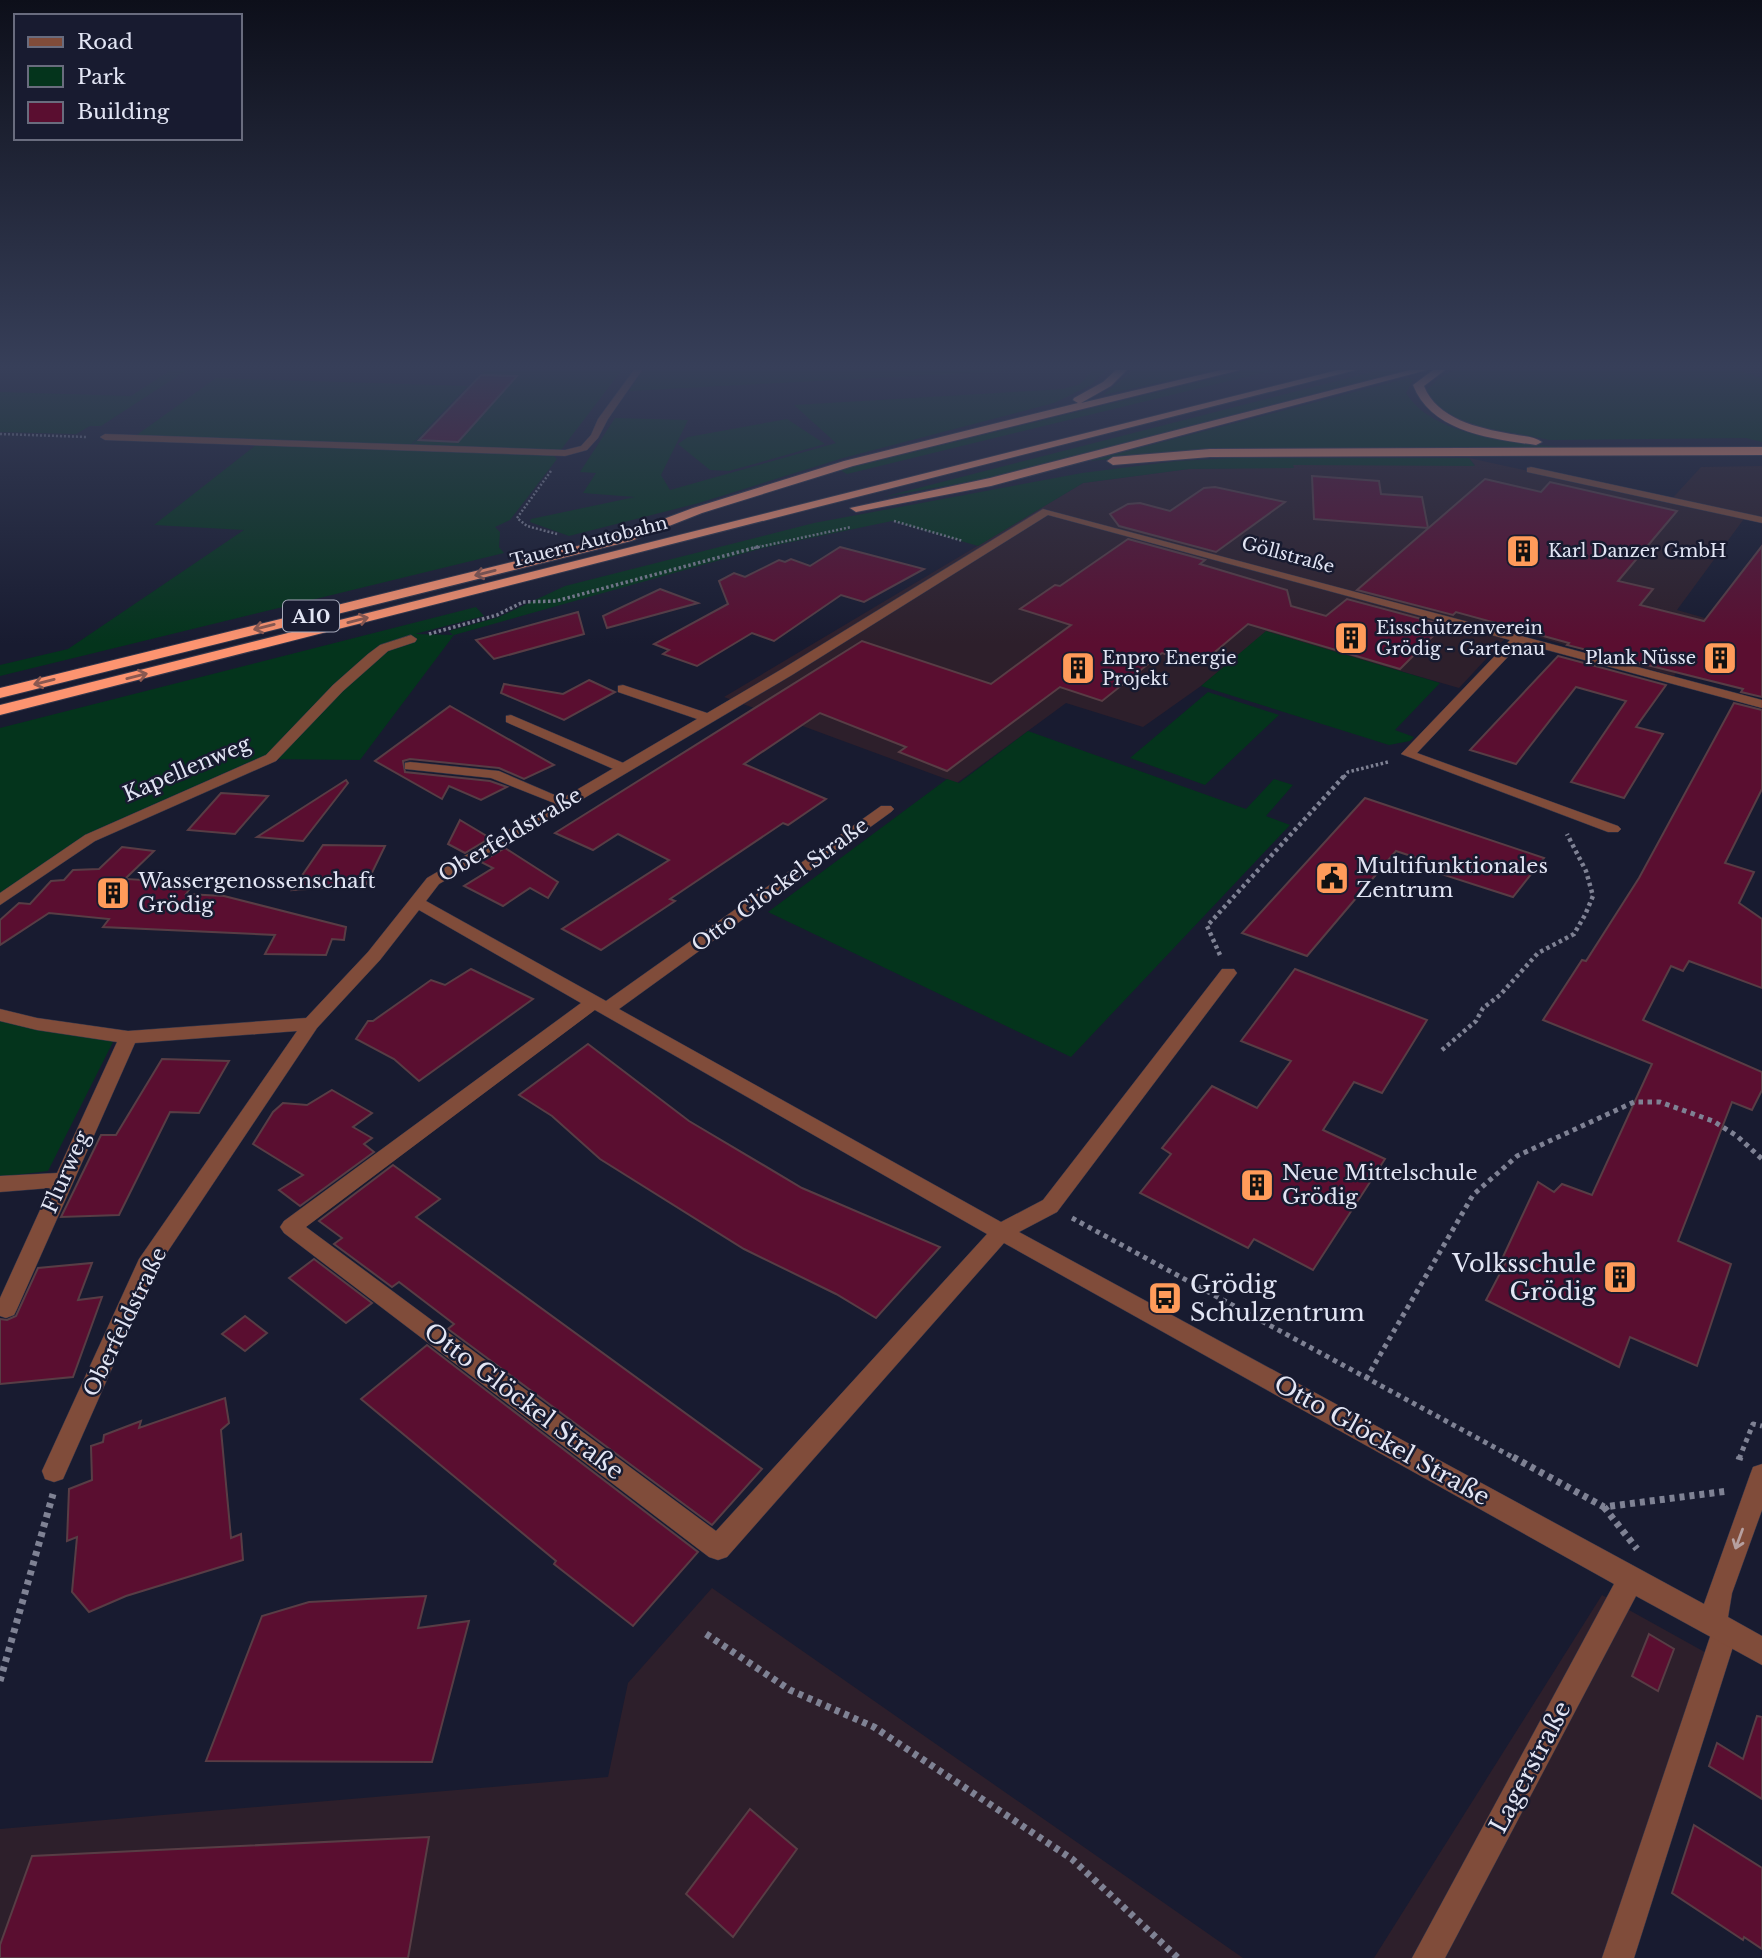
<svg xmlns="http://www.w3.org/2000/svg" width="1762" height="1958" viewBox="0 0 1762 1958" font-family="'Libre Baskerville',serif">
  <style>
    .commercial { fill: #2d1f2b }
    .green { fill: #04341c }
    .building { fill: #5a0e30; stroke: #583d45; stroke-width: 2 }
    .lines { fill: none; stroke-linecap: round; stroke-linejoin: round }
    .lane-casing { stroke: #34374b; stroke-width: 1 }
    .street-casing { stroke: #34374b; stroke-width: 1 }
    .highway-casing { stroke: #34374b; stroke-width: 2 }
    .path-far4 { stroke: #7f8294; stroke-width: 2.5; stroke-dasharray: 2 2; stroke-linecap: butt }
    .path-far3 { stroke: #7f8294; stroke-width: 3.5; stroke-dasharray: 2.5 2.5; stroke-linecap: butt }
    .path-far2 { stroke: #7f8294; stroke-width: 4.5; stroke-dasharray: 3.5 3.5; stroke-linecap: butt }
    .path-far1 { stroke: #7f8294; stroke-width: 5; stroke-dasharray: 4.5 4.5; stroke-linecap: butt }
    .path { stroke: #7f8294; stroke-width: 7; stroke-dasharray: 5 5; stroke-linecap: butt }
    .lane { fill: #804c3a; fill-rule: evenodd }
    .street { fill: #804c3a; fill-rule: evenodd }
    .highway { fill: #fd9470; fill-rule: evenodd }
    .oneway { stroke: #8a5850 }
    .oneway2 { stroke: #b6a0a0 }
    .labels { text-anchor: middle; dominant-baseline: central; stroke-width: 5; stroke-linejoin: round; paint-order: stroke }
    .far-street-label { font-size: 18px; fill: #e2e5f4; stroke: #181b30 }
    .far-poi-label { font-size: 18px; fill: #e2e5f4; stroke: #181b30; text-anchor: start }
    .shield { fill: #181b30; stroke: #a5a8b9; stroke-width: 2 }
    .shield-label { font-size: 19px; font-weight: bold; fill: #e2e5f4 }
    .street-label { font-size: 21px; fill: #e2e5f4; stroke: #181b30 }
    .poi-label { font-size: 21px; fill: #e2e5f4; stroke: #181b30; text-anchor: start }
    .near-poi-label { font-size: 24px; fill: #e2e5f4; stroke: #181b30; text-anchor: end }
    .near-street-label { font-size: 24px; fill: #e2e5f4; stroke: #181b30 }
  </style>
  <rect width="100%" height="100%" fill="#181b30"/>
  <g class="commercial">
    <path d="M 1469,458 L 1669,502 L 1701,467 L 1762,466 L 1762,519 L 1746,516 L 1677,610 L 1712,620 L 1674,676 L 1513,630 L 1459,688 L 1266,632 L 1201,686 L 1143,727 L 1066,703 L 957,783 L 724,697 L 1083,483 L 1189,469 L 1294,467 L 1292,465 L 1475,465 Z"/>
    <path d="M 712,1588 L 1243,1958 L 0,1958 L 0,1829 L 608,1777 L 628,1683 Z"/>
    <path d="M 1602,1595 L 1710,1655 L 1608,1958 L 1374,1958 Z"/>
  </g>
  <g class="green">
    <path d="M 171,370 L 187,370 L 101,426 L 90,426 L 76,434 L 0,432 L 0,392 L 131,396 Z"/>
    <path d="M 486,370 L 622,370 L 560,451 L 412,445 Z"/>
    <path d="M 643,370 L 1023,370 L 629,391 Z"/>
    <path d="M 1093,370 L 1106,370 L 1091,385 L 1054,403 L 843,458 L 699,503 L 569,536 L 530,522 L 531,519 L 635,497 L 583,493 L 596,473 L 580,472 L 615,418 L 688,420 L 661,475 L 670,490 L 836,443 L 794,405 L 1063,389 L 1080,384 Z"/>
    <path d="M 1133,370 L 1217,370 L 1103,395 Z"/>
    <path d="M 1246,370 L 1274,370 L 847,474 L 840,470 Z"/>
    <path d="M 1380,370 L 1410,370 L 991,478 L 883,497 Z"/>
    <path d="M 1454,370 L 1737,370 L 1762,378 L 1762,442 L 1746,438 L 1550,440 L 1481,427 L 1457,418 L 1437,406 L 1427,390 L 1439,378 Z"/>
    <path d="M 216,378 L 468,386 L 410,446 L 134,437 Z"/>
    <path d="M 1408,378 L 1413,380 L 1406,393 C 1433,438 1520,443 1568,448 L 1228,449 L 1089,461 Z"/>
    <path d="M 787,419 L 825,444 L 729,471 L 710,470 L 678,444 L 688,437 Z"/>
    <path d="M 256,445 L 553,455 L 557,459 L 510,520 L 495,527 L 500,532 L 499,547 L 504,553 L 0,676 L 0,665 L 68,649 L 244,530 L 154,525 Z"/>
    <path d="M 1233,458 L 1469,458 L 1475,466 L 1293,465 L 1294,468 L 1189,469 L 1083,483 L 978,546 L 892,521 L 763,548 L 454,635 L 360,760 L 256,759 L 100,828 L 0,895 L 0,728 L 476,607 L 484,616 L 415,634 L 453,635 L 449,631 L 499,617 L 565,586 L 814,523 L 1082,473 L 1177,461 Z"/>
    <path d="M 1266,631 L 1440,683 L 1395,730 L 1414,737 L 1410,741 L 1389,745 L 1201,686 Z"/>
    <path d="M 1208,692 L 1279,715 L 1205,785 L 1130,758 Z"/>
    <path d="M 1028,731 L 1246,809 L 1274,779 L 1293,785 L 1266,816 L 1290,825 L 1071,1057 L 768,912 L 947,779 L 959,783 Z"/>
    <path d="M 0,1010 L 114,1040 L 48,1171 L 0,1177 Z"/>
  </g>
  <g class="building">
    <path d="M 481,375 L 517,376 L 458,442 L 419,440 Z"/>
    <path d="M 1312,476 L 1379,481 L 1381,494 L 1422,497 L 1428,528 L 1314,519 Z"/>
    <path d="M 1485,479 L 1541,492 L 1550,482 L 1677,511 L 1618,581 L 1653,589 L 1640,605 L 1704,621 L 1762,546 L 1762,697 L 1741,692 L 1743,689 L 1567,645 L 1569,643 L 1456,612 L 1453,615 L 1357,590 Z"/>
    <path d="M 1215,487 L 1285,502 L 1216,552 L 1119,526 L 1110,514 L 1128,504 L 1140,503 L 1170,511 L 1204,488 Z"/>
    <path d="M 1128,539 L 1205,560 L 1200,564 L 1287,590 L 1291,606 L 1326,616 L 1347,599 L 1444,625 L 1400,669 L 1248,624 L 1203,662 L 1194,663 L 1162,653 L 1102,701 L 1060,687 L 947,771 L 899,752 L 906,747 L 820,713 L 744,764 L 826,799 L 788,825 L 783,823 L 670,899 L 675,901 L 601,950 L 562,929 L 669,860 L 618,834 L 593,850 L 555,833 L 862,641 L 991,684 L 1071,625 L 1020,609 L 1055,585 L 1060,586 Z"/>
    <path d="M 840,547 L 924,569 L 864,602 L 841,595 L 774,641 L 752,633 L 697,666 L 663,654 L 669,650 L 654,644 L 728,604 L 719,581 L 734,573 L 745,577 L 779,560 L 785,562 L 791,559 L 810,566 Z"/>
    <path d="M 660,589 L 698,603 L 607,628 L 603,616 Z"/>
    <path d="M 578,612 L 584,634 L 494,659 L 476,640 Z"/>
    <path d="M 1558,656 L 1666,685 L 1636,727 L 1663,734 L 1624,798 L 1571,782 L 1626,701 L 1576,687 L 1516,764 L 1470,750 Z"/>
    <path d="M 589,680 L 615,692 L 564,720 L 501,693 L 504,684 L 563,694 Z"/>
    <path d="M 1734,703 L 1762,710 L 1762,789 L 1725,863 L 1754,872 L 1739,903 L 1762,919 L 1762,988 L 1689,961 L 1683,971 L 1671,966 L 1643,1020 L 1762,1072 L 1762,1090 L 1752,1110 L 1732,1102 L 1678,1241 L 1731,1264 L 1697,1366 L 1630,1337 L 1619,1367 L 1486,1300 L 1506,1262 L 1502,1259 L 1538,1182 L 1554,1192 L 1562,1184 L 1592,1195 L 1652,1064 L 1543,1020 L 1582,960 L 1586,961 L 1639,878 Z"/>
    <path d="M 450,706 L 554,765 L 524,779 L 499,768 L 410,759 L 403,761 L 405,772 L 490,781 L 507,787 L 481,800 L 449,786 L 442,799 L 375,761 Z"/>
    <path d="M 346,780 L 348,783 L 303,841 L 257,837 Z"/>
    <path d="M 221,793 L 268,796 L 235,834 L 188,830 Z"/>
    <path d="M 1365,798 L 1544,858 L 1513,897 L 1441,874 L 1444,867 L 1396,851 L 1307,956 L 1242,933 Z"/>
    <path d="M 460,820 L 490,838 L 465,853 L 448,844 Z"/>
    <path d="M 323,845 L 385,846 L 366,885 L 292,890 Z"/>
    <path d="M 122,847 L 154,851 L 125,879 L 194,883 L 186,894 L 224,896 L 346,927 L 344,940 L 332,939 L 326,955 L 265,954 L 275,935 L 103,927 L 109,919 L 49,913 L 0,945 L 0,920 L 19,903 L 30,904 L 51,881 L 64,880 L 73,870 L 99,869 Z"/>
    <path d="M 505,848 L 558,882 L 548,898 L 530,888 L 503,906 L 464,886 L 493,868 L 481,862 Z"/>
    <path d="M 471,969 L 533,999 L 419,1081 L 394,1059 L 356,1039 L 368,1021 L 373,1021 L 431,980 L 445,985 Z"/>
    <path d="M 1295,969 L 1427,1020 L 1382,1093 L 1354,1082 L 1323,1130 L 1385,1159 L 1313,1270 L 1254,1239 L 1248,1248 L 1140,1193 L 1171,1154 L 1162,1148 L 1212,1086 L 1257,1108 L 1291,1061 L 1241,1041 Z"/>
    <path d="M 588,1044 L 689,1121 L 802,1188 L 940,1247 L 876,1318 L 836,1294 L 744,1249 L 600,1159 L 552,1116 L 519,1095 Z"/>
    <path d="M 162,1059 L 229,1061 L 199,1113 L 170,1112 L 119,1215 L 61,1217 L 101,1135 L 116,1135 Z"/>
    <path d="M 332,1090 L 372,1113 L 353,1127 L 372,1138 L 364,1144 L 374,1152 L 300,1206 L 279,1190 L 303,1175 L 253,1144 L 273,1112 L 283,1103 L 307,1105 Z"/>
    <path d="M 393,1165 L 440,1199 L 416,1217 L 762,1469 L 712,1525 L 448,1329 L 454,1324 L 399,1282 L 392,1287 L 334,1244 L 342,1238 L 319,1221 Z"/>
    <path d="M 314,1259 L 372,1303 L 346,1323 L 289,1278 Z"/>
    <path d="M 92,1263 L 78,1300 L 102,1297 L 73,1377 L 0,1384 L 0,1319 L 7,1320 L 16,1316 L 38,1268 Z"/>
    <path d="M 245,1316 L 267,1333 L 245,1351 L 222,1334 Z"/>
    <path d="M 427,1345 L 698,1552 L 633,1626 L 554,1564 L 556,1561 L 361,1399 Z"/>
    <path d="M 225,1398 L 229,1423 L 221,1430 L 231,1538 L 241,1534 L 243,1560 L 126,1596 L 89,1612 L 72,1592 L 77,1537 L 67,1541 L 69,1489 L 92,1480 L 91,1446 L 103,1442 L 104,1435 L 141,1421 L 139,1428 Z"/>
    <path d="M 426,1596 L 418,1628 L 469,1621 L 432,1762 L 206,1761 L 262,1616 L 309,1602 Z"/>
    <path d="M 1649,1634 L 1674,1649 L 1658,1691 L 1632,1676 Z"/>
    <path d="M 1757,1716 L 1762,1717 L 1762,1799 L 1709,1766 L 1717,1743 L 1743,1759 Z"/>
    <path d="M 750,1809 L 797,1849 L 733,1937 L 686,1894 Z"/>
    <path d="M 1694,1825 L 1762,1868 L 1762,1949 L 1744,1937 L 1743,1940 L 1672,1893 Z"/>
    <path d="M 429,1837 L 408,1958 L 0,1958 L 0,1945 L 32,1856 Z"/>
  </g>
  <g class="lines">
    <g class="lane-casing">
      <g id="lane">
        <path d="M 634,370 L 642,370 L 608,419 L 598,438 L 587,450 L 565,456 L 105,440 L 100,437 L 105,434 L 565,450 L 581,446 L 591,435 L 598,419 Z"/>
        <path d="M 623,685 L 713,715 L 715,718 L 708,722 L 703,721 L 618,692 L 618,686 Z"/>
        <path d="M 511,715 L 628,765 L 630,768 L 628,771 L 618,771 L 506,722 L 506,716 Z"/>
        <path d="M 410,762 L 499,771 L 571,802 L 569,805 L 559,805 L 491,778 L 405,769 L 405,763 Z"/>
        <path d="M 1725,1618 L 1735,1622 L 1738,1631 L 1634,1958 L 1602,1958 L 1712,1631 L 1715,1622 Z"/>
      </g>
    </g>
    <g class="street-casing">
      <g id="street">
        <path d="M 1531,467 L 1762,517 L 1762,523 L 1527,472 L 1527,468 Z"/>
        <path d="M 1043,509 L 1762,700 L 1762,708 L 1521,643 L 1417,753 L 1618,826 L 1621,829 L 1618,832 L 1608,832 L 1401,754 L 1510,640 L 1048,515 L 792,675 L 439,884 L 426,901 L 606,1001 L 881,806 L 891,806 L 894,809 L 891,812 L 619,1009 L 1001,1222 L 1043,1200 L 1222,969 L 1234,969 L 1237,973 L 1234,977 L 1057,1212 L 1019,1232 L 1704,1604 L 1750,1475 L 1753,1467 L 1762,1464 L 1762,1510 L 1732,1593 L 1728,1617 L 1762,1636 L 1762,1665 L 1636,1596 L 1445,1958 L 1412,1958 L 1614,1584 L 1004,1243 L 727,1557 L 718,1560 L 709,1557 L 284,1233 L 280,1227 L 284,1221 L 581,1003 L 419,910 L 380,960 L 317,1028 L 156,1269 L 63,1479 L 54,1482 L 45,1479 L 42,1471 L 139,1259 L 297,1031 L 135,1043 L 17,1309 L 14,1315 L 6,1318 L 0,1316 L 0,1298 L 50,1188 L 0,1192 L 0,1176 L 57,1173 L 117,1042 L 37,1030 L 0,1021 L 0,1009 L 37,1018 L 128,1031 L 306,1018 L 368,952 L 427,878 L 782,669 ZM 595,1010 L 987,1234 L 716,1531 L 306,1227 Z"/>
        <path d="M 411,635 L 417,639 L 415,642 L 388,651 L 378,660 L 343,691 L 276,761 L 95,841 L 0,905 L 0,893 L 85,835 L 266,755 L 333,685 L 368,654 L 380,645 Z"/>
      </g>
    </g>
    <g class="highway-casing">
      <g id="highway">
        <path d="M 1116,370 L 1127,370 L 1111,386 L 1081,403 L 1221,370 L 1240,370 L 853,466 L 702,513 L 631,541 L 0,698 L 0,688 L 618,536 L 693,508 L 844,461 L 1078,403 L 1073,400 L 1074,398 L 1103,382 Z"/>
        <path d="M 1338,370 L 1356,370 L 0,715 L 0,705 Z"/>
        <path d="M 1410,370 L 1427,370 L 991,486 L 856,512 L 850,508 L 990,478 Z"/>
        <path d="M 1433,370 L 1445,370 L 1424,386 C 1437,419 1478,428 1511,434 C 1521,436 1534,436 1542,442 L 1536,445 C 1492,439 1431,432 1413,385 Z"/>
        <path d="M 1762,447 L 1762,455 L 1210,457 L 1113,465 L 1107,461 L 1113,457 L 1210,449 Z"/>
      </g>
    </g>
    <g class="path-far4">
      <path d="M 0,434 L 87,437"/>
      <path d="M 551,471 L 517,518 L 527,526 L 557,534"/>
      <path d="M 894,521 L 963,541"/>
      <path d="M 754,548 L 851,527"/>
    </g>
    <g class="path-far3">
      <path d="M 523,602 L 556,601 L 761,546"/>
      <path d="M 429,634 L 497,615 L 523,602"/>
      <path d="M 1344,777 L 1348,772 L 1388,762"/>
    </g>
    <g class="path-far2">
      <path d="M 1220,955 L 1207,926 L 1345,775"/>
      <path d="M 1442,1050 L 1476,1021 L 1483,1008 L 1500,995 L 1538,953 L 1574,934 L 1585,915 L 1593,896 L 1586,871 L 1567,834"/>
    </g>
    <g class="path-far1">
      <path d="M 1072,1218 L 1516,1459"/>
      <path d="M 1366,1379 L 1473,1195 L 1517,1156 L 1634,1102 L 1660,1102 L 1713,1121 L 1737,1136 L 1762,1159"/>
      <path d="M 1739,1459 L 1753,1424 L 1762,1426"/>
    </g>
    <g class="path">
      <path d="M 1513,1457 L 1604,1507 L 1728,1491"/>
      <path d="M 1739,1460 L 1740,1457"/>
      <path d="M 1604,1507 L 1637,1549"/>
      <path d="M 706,1634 L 790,1690 L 874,1727 L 1072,1859 L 1178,1958"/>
      <path d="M 0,1681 L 53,1494"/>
    </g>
    <use href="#lane" class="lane"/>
    <use href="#street" class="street"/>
    <use href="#highway" class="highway"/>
  </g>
  <defs><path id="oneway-shaft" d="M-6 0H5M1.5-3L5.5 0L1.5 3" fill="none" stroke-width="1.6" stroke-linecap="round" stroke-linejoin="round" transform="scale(1.75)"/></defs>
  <g class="oneway">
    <use href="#oneway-shaft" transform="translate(485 573) rotate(166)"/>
    <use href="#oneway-shaft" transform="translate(358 620) rotate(-14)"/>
    <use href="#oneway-shaft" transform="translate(264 627) rotate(166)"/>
    <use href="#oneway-shaft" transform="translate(137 676) rotate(-14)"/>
    <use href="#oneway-shaft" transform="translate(44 682) rotate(166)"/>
  </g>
  <use class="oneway2" href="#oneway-shaft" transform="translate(1739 1539) rotate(110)"/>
  <linearGradient id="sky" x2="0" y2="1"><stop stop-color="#0d0f1a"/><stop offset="0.57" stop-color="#373f59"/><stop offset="1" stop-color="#373f59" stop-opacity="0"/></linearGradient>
  <rect width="1762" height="644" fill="url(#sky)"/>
  <defs>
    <g id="building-square" transform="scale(1.75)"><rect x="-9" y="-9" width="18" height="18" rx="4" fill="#ff9b5a" stroke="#181b30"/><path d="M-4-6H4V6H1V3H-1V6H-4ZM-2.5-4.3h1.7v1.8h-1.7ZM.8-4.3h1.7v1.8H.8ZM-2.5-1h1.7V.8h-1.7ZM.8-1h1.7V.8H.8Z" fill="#111"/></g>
    <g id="civic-square" transform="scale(1.75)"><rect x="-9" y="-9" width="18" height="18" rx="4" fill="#ff9b5a" stroke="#181b30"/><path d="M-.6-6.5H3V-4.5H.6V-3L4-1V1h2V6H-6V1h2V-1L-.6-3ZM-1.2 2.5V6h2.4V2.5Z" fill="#111"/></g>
    <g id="bus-square" transform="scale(1.75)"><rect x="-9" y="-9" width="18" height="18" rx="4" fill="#ff9b5a" stroke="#181b30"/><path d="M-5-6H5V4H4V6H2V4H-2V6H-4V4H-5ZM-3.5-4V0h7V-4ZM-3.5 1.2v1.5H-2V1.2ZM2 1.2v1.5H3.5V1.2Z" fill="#111"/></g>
  </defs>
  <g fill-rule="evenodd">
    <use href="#building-square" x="1523" y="551"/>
    <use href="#building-square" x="1351" y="638"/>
    <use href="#building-square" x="1720" y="658"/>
    <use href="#building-square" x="1078" y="668"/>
    <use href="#civic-square" x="1332" y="878"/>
    <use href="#building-square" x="113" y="893"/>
    <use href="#building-square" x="1257" y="1185"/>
    <use href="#building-square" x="1620" y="1277"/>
    <use href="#bus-square" x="1165" y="1298"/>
  </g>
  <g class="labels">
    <g class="far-street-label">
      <text transform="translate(589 542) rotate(-14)">Tauern Autobahn</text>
      <text transform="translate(1288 555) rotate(15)">Göllstraße</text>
    </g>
    <g class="far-poi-label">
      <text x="1548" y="551">Karl Danzer GmbH</text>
      <text x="1376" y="628">Eisschützenverein<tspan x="1376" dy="21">Grödig - Gartenau</tspan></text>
      <text x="1102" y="658">Enpro Energie<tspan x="1102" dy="21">Projekt</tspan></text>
      <text x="1696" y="658" text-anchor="end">Plank Nüsse</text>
    </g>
    <rect class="shield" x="283" y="600.5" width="56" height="31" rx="5"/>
    <g class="shield-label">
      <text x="311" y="616">A10</text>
    </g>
    <g class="street-label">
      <text transform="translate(187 769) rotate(-23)">Kapellenweg</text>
      <text transform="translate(510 835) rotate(-31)">Oberfeldstraße</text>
      <text transform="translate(780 885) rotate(-36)">Otto Glöckel Straße</text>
      <text transform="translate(66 1172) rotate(-66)">Flurweg</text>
      <text transform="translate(125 1322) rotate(-64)">Oberfeldstraße</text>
    </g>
    <g class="poi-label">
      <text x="1356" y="866">Multifunktionales<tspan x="1356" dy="24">Zentrum</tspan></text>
      <text x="138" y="881">Wassergenossenschaft<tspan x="138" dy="24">Grödig</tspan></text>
      <text x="1282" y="1173">Neue Mittelschule<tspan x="1282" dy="24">Grödig</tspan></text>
    </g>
    <g class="near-poi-label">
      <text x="1596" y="1263">Volksschule<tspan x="1596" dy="28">Grödig</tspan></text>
      <text x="1190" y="1284" text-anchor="start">Grödig<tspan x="1190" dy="28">Schulzentrum</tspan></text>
    </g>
    <g class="near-street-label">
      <text transform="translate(524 1401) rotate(37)">Otto Glöckel Straße</text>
      <text transform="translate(1382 1440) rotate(29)">Otto Glöckel Straße</text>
      <text transform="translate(1530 1767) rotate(-62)">Lagerstraße</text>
    </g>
  </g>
  <rect x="14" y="14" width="228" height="126" fill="#181b30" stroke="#696c7e" stroke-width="2"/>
  <rect x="28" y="37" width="35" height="10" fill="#804c3a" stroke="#696c7e" stroke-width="2"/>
  <text x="77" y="49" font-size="21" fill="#e2e5f4">Road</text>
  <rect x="28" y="66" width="35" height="21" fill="#04341c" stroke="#696c7e" stroke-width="2"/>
  <text x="77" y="84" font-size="21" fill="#e2e5f4">Park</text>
  <rect x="28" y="102" width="35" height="21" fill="#5a0e30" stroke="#696c7e" stroke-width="2"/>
  <text x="77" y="119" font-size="21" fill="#e2e5f4">Building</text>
</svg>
